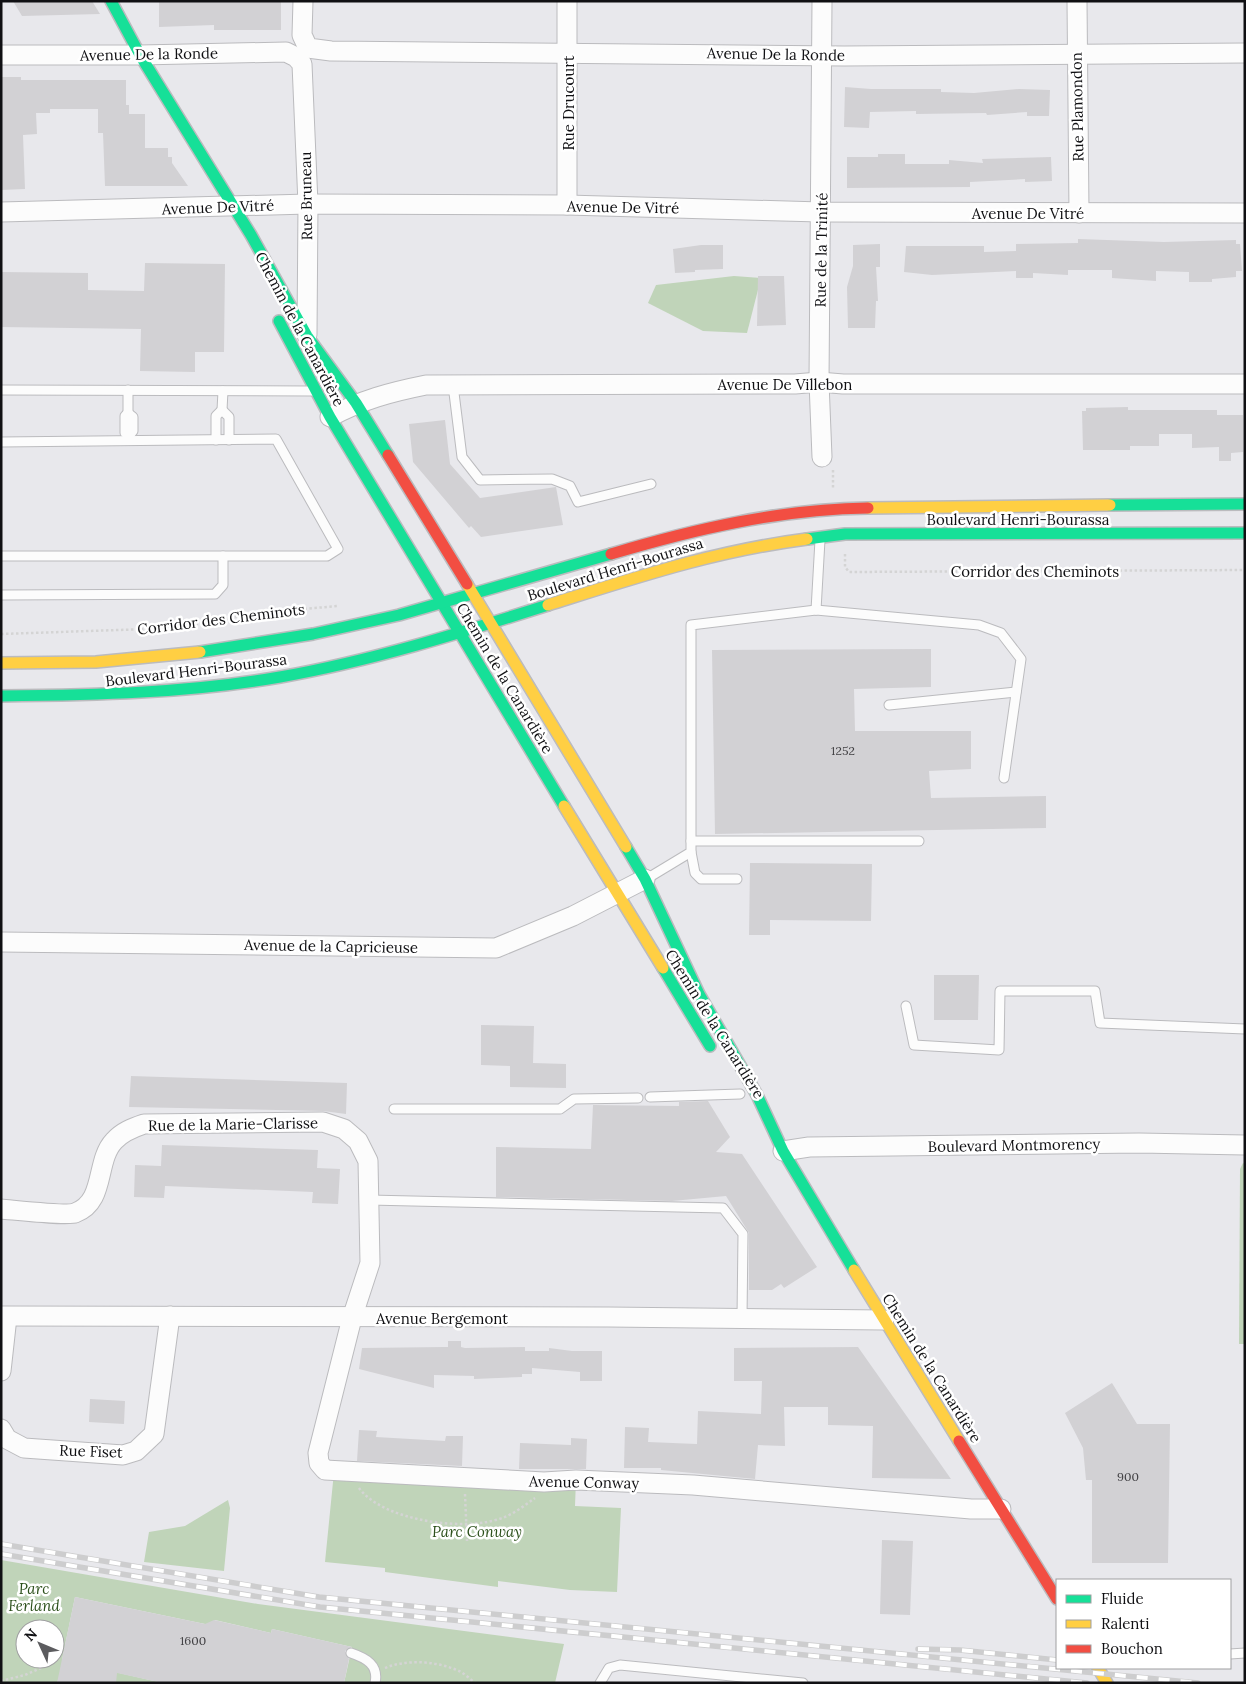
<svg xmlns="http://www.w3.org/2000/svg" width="1246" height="1684" viewBox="0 0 1246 1684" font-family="Lora,serif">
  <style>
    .green { fill: #c0d4b9; fill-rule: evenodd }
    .building { fill: #d2d1d4 }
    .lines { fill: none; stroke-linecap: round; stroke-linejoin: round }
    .lane-casing { stroke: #bbbbbe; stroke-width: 11 }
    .street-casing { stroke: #bbbbbe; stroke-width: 21 }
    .fast-casing { stroke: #bbbbbe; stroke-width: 14 }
    .slow-casing { stroke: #bbbbbe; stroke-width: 14 }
    .jam-casing { stroke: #bbbbbe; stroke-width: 14 }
    .path { stroke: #d4d4d4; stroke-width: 2.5; stroke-dasharray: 2.5 2.5; stroke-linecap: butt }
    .lane { stroke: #fcfcfc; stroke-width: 9 }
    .street { stroke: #fcfcfc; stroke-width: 19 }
    .fast { stroke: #16e098; stroke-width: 11 }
    .slow { stroke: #ffcf43; stroke-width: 11 }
    .jam { stroke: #f24e42; stroke-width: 11 }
    .rail-casing { stroke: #cdcdce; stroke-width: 5.5 }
    .rail { stroke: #fff; stroke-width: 4; stroke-dasharray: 11; stroke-linecap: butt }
    .labels { text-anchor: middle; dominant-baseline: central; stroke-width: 5; stroke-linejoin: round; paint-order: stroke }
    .number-label { font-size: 12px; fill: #424144 }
    .street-label { font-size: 15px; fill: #101013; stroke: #fff }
    .park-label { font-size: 15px; font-style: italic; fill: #2c501b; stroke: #fff }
  </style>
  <rect width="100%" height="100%" fill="#e8e8ec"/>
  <g class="green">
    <path d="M 734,276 L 761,278 L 747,333 L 703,331 L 648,303 L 656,285 Z"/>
    <path d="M 1243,1163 L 1245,1164 L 1245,1344 L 1239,1344 L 1240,1169 Z"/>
    <path d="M 334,1472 L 576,1480 L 575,1506 L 621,1508 L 617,1592 L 570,1590 L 498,1581 L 498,1587 L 385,1572 L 385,1568 L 325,1562 Z"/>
    <path d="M 228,1500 L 230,1508 L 224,1571 L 144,1562 L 149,1532 L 185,1526 Z"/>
    <path d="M 1,1560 L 258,1604 L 564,1644 L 555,1683 L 344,1683 L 352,1647 L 272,1629 L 271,1633 L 215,1620 L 210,1625 L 75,1597 L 62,1660 L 163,1683 L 69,1683 L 58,1680 L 57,1683 L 1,1683 ZM 25,1629 L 55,1629 L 55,1659 L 25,1659 Z"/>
  </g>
  <g class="building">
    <path d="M 13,1 L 92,1 L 100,14 L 22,16 Z"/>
    <path d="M 159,1 L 281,1 L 281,30 L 214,30 L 214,25 L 159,27 Z"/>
    <path d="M 1,77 L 21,77 L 21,80 L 126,80 L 126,105 L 129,105 L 129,114 L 145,114 L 145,148 L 168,148 L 168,157 L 172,157 L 172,163 L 188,186 L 105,186 L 103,133 L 98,133 L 98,109 L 50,109 L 50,113 L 36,113 L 37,134 L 23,135 L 25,189 L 1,190 Z"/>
    <path d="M 845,87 L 871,89 L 941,89 L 941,92 L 974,93 L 1019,89 L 1050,90 L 1049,116 L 1027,116 L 1027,112 L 987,115 L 986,113 L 916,114 L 916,111 L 870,112 L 869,128 L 844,127 Z"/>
    <path d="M 878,154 L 905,154 L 905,164 L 949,164 L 949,160 L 983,163 L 982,159 L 1051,157 L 1052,181 L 1025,182 L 1025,179 L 970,182 L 970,187 L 847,188 L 847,157 L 878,157 Z"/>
    <path d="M 1078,239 L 1164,242 L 1236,240 L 1236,244 L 1240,244 L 1242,271 L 1236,271 L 1236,277 L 1212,279 L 1212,282 L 1189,282 L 1189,272 L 1156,271 L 1156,281 L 1112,278 L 1112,270 L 1068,270 L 1068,275 L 1033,273 L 1033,278 L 1016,278 L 1016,271 L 932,275 L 904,272 L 906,246 L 984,246 L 984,252 L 1016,251 L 1016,244 L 1078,243 Z"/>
    <path d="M 880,244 L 880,267 L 876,267 L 878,301 L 876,301 L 875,328 L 848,328 L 847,287 L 853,266 L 853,245 Z"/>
    <path d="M 701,245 L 723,245 L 723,269 L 695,270 L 695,272 L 675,273 L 673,249 Z"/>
    <path d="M 145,263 L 225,264 L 224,352 L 195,352 L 195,372 L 140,371 L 141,329 L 1,327 L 1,272 L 88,273 L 88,290 L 144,291 Z"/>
    <path d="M 758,276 L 784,276 L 786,325 L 757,326 Z"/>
    <path d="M 1128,407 L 1128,410 L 1217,410 L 1217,415 L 1243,415 L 1243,452 L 1231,453 L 1231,461 L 1219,461 L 1219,447 L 1192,448 L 1192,434 L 1159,434 L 1159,446 L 1130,446 L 1130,450 L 1083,450 L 1082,411 L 1086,411 L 1086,408 Z"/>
    <path d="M 445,420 L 450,464 L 480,498 L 556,487 L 563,525 L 481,537 L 471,526 L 469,528 L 413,462 L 409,424 Z"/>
    <path d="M 931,649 L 931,687 L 854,689 L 855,731 L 971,731 L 971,769 L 929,771 L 931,798 L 1046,796 L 1046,828 L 715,834 L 712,650 Z"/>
    <path d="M 750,863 L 872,864 L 871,921 L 770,920 L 770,935 L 749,935 Z"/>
    <path d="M 934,975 L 979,975 L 978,1020 L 934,1020 Z"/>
    <path d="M 481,1025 L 534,1026 L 533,1063 L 566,1064 L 566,1088 L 510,1087 L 510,1066 L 481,1065 Z"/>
    <path d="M 131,1076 L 347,1083 L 346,1114 L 323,1111 L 129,1107 Z"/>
    <path d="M 708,1101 L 730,1137 L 716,1152 L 742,1154 L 817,1267 L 784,1288 L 781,1284 L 772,1290 L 749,1290 L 749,1233 L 726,1196 L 672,1201 L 496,1197 L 496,1147 L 591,1149 L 593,1105 L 679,1106 L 679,1102 Z"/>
    <path d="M 162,1145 L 318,1150 L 317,1168 L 340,1169 L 338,1204 L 312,1203 L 313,1192 L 165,1186 L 164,1198 L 134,1197 L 135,1165 L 161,1166 Z"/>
    <path d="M 448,1341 L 461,1341 L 461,1347 L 465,1348 L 525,1347 L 525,1351 L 549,1351 L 549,1348 L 572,1351 L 602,1351 L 602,1381 L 580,1381 L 580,1372 L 532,1368 L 532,1374 L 522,1374 L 522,1377 L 474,1379 L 474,1376 L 434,1375 L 434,1388 L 359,1369 L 362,1348 L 444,1347 L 448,1347 Z"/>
    <path d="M 858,1347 L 951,1479 L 872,1478 L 873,1426 L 828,1425 L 828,1407 L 784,1407 L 785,1446 L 758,1445 L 755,1479 L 661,1470 L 661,1468 L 624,1468 L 625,1427 L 649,1428 L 648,1442 L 697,1444 L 698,1411 L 761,1414 L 762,1381 L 734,1381 L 734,1348 Z"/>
    <path d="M 1112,1383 L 1137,1424 L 1170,1424 L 1168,1563 L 1092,1563 L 1092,1480 L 1086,1480 L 1083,1448 L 1065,1413 Z"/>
    <path d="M 90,1399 L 125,1401 L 124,1424 L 89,1422 Z"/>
    <path d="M 359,1430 L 377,1431 L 376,1437 L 445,1441 L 446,1436 L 463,1436 L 462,1466 L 357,1461 Z"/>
    <path d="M 571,1438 L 587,1439 L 586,1469 L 519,1469 L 520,1443 L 571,1445 Z"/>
    <path d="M 882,1540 L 913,1541 L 910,1615 L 880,1614 Z"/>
    <path d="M 75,1597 L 205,1624 L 214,1620 L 271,1633 L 272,1629 L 352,1647 L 345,1651 L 349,1659 L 344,1683 L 163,1683 L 117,1673 L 116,1683 L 57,1683 Z"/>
  </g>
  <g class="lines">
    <g class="lane-casing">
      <g id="lane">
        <path d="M 453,385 L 462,457 L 480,480 L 552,479 L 570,486 L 578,502 L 651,484"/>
        <path d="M 1,390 L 313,391"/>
        <path d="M 222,410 L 223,391"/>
        <path d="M 128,413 L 133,417 L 133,431 L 129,436 L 125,433 L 125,416 Z"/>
        <path d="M 128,413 L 128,390"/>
        <path d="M 216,440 L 216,416 L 222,410 L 229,417 L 229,440"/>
        <path d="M 1,442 L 276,439 L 338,549 L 327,556 L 1,556"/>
        <path d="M 1,595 L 215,594 L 223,585 L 223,556"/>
        <path d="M 816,610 L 820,540"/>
        <path d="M 889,705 L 1016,692"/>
        <path d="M 691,841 L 919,841"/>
        <path d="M 691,852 L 695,873 L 701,879 L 737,879"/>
        <path d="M 648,878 L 691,852 L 691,625 L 816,610 L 979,625 L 1001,633 L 1021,659 L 1004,778"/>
        <path d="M 906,1006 L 914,1045 L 999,1050 L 1000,991 L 1095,991 L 1100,1023 L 1245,1029"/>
        <path d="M 650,1097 L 740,1094"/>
        <path d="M 394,1109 L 560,1109 L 574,1099 L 638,1098"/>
        <path d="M 369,1200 L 723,1208 L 743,1234 L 742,1318"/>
        <path d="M 351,1653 C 366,1658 379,1665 375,1683"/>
        <path d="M 1230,1654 L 1245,1653"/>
        <path d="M 600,1683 L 609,1668 L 620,1665 L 803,1683"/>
      </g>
    </g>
    <g class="street-casing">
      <g id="street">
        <path d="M 303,1 L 302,35 L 308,48 L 331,51 L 844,56 L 1245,53"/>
        <path d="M 822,1 L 819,382 L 822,457"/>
        <path d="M 1077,1 L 1079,213"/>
        <path d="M 1,55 L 140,55 L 286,52 L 296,57 L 302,64 L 308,204 L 307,335"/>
        <path d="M 567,205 L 567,1"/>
        <path d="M 1,212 L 308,204 L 567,205 L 821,212 L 1245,213"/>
        <path d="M 330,417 C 361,400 391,392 426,385 L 795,384 L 819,382 L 843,384 L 1245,384"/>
        <path d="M 1,942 L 496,948 L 573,916 L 645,879"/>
        <path d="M 783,1151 L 809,1147 L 1139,1143 L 1245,1145"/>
        <path d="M 1,1209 C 14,1210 67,1216 75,1213 C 106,1202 95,1161 114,1141 C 122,1132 132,1128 144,1124 L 323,1122 L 344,1129 L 358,1141 L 368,1161 L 370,1263 L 352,1318 L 318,1453 L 319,1463 L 325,1470 L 544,1482 L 576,1480 L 693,1485 L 971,1509 L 1001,1509"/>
        <path d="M 1,1316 L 608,1317 L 884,1320"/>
        <path d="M 1,1371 L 7,1317"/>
        <path d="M 1,1429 L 7,1439 L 24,1448 L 123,1455 L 136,1451 L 154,1434 L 170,1316"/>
      </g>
    </g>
    <g class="fast-casing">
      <g id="fast">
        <path d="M 111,1 L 140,55 L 251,235 L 307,336 L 356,403 L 388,455"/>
        <path d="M 279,321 L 330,417 L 564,806"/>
        <path d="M 1110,505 L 1245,504"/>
        <path d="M 807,539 L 845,534 L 1245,533"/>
        <path d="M 200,652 L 313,634 L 399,615 L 611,554"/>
        <path d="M 1,696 C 94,695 188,693 280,677 C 371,661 460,633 548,605"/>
        <path d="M 626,847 L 645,879 L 699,994 L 757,1095 L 783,1151 L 854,1270"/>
        <path d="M 663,968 L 710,1046"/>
      </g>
    </g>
    <g class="slow-casing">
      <g id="slow">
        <path d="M 868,508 L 1110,505"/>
        <path d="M 467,584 L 626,847"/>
        <path d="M 548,605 C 637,577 714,551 807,539"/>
        <path d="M 1,663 L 96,662 L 200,652"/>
        <path d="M 564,806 L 663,968"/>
        <path d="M 854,1270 L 959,1441"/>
        <path d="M 1098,1668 L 1107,1683"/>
      </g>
    </g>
    <g class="jam-casing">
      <g id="jam">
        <path d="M 388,455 L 467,584"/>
        <path d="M 611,554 C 695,529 781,509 868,508"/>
        <path d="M 959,1441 L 1057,1599"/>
      </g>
    </g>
    <g class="path">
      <path d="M 833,470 L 833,489"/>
      <path d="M 845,554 L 845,567 L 849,572 L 1245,570"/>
      <path d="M 1,634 L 148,629 L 187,626 L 257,613 L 338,606"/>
      <path d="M 359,1488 C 383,1521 465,1532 502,1518 C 514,1514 525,1505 535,1498"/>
      <path d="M 465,1494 L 467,1541"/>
      <path d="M 385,1668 C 407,1659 437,1661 459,1671 C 464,1673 470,1679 475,1683"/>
      <path d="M 1,1681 L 25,1675 L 48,1665"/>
    </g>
    <use href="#lane" class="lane"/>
    <use href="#street" class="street"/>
    <use href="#fast" class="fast"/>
    <use href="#slow" class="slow"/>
    <use href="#jam" class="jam"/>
    <g class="rail-casing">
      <g id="rail">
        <path d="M 1,1544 L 319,1597 L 1198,1683"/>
        <path d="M 1,1554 L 320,1607 L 1087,1683"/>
        <path d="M 918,1649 L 960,1650 L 1057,1660"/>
      </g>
    </g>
    <use href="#rail" class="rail"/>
  </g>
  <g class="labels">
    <g class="number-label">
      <text x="843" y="750">1252</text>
      <text x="1128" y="1476">900</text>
      <text x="193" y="1640">1600</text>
    </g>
    <g class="street-label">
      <text transform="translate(149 54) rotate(-1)">Avenue De la Ronde</text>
      <text transform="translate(776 54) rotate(1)">Avenue De la Ronde</text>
      <text transform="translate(568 103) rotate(-90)">Rue Drucourt</text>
      <text transform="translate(1077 107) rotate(-91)">Rue Plamondon</text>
      <text transform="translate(306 196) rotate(-91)">Rue Bruneau</text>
      <text transform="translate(218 207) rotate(-2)">Avenue De Vitré</text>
      <text transform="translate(623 207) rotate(1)">Avenue De Vitré</text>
      <text x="1028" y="213">Avenue De Vitré</text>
      <text transform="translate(821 250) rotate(-89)">Rue de la Trinité</text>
      <text transform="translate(300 329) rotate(62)">Chemin de la Canardière</text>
      <text x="785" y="384">Avenue De Villebon</text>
      <text x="1018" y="519">Boulevard Henri-Bourassa</text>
      <text transform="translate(615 569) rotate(-17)">Boulevard Henri-Bourassa</text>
      <text x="1035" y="571">Corridor des Cheminots</text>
      <text transform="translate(221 619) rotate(-7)">Corridor des Cheminots</text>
      <text transform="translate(196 670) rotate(-7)">Boulevard Henri-Bourassa</text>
      <text transform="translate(505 678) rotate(59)">Chemin de la Canardière</text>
      <text transform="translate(331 946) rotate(1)">Avenue de la Capricieuse</text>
      <text transform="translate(715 1024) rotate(58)">Chemin de la Canardière</text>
      <text transform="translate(233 1124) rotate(-1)">Rue de la Marie-Clarisse</text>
      <text transform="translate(1014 1145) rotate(-1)">Boulevard Montmorency</text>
      <text x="442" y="1318">Avenue Bergemont</text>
      <text transform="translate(932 1368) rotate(58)">Chemin de la Canardière</text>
      <text transform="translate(91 1451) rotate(2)">Rue Fiset</text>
      <text transform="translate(584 1482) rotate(1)">Avenue Conway</text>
    </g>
    <g class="park-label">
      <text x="477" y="1531">Parc Conway</text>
      <text x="34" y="1588">Parc<tspan x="34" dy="17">Ferland</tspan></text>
    </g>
  </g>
  <rect width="1246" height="1684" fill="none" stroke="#101013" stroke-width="5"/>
  <rect x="1056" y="1579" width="175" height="90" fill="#ffffff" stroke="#9f9fa1"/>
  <rect x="1066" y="1595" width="25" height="8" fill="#16e098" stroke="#9f9fa1"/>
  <text x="1101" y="1604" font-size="15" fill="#101013">Fluide</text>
  <rect x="1066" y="1620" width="25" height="8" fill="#ffcf43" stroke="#9f9fa1"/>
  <text x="1101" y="1629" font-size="15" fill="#101013">Ralenti</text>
  <rect x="1066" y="1645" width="25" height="8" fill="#f24e42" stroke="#9f9fa1"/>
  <text x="1101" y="1654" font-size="15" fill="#101013">Bouchon</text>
  <g transform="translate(40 1644) rotate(314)"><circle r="24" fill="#ffffff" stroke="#9f9fa1"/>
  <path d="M0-4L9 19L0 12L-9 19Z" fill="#5c5c5f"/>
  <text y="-8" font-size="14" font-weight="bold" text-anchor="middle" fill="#101013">N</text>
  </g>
</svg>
